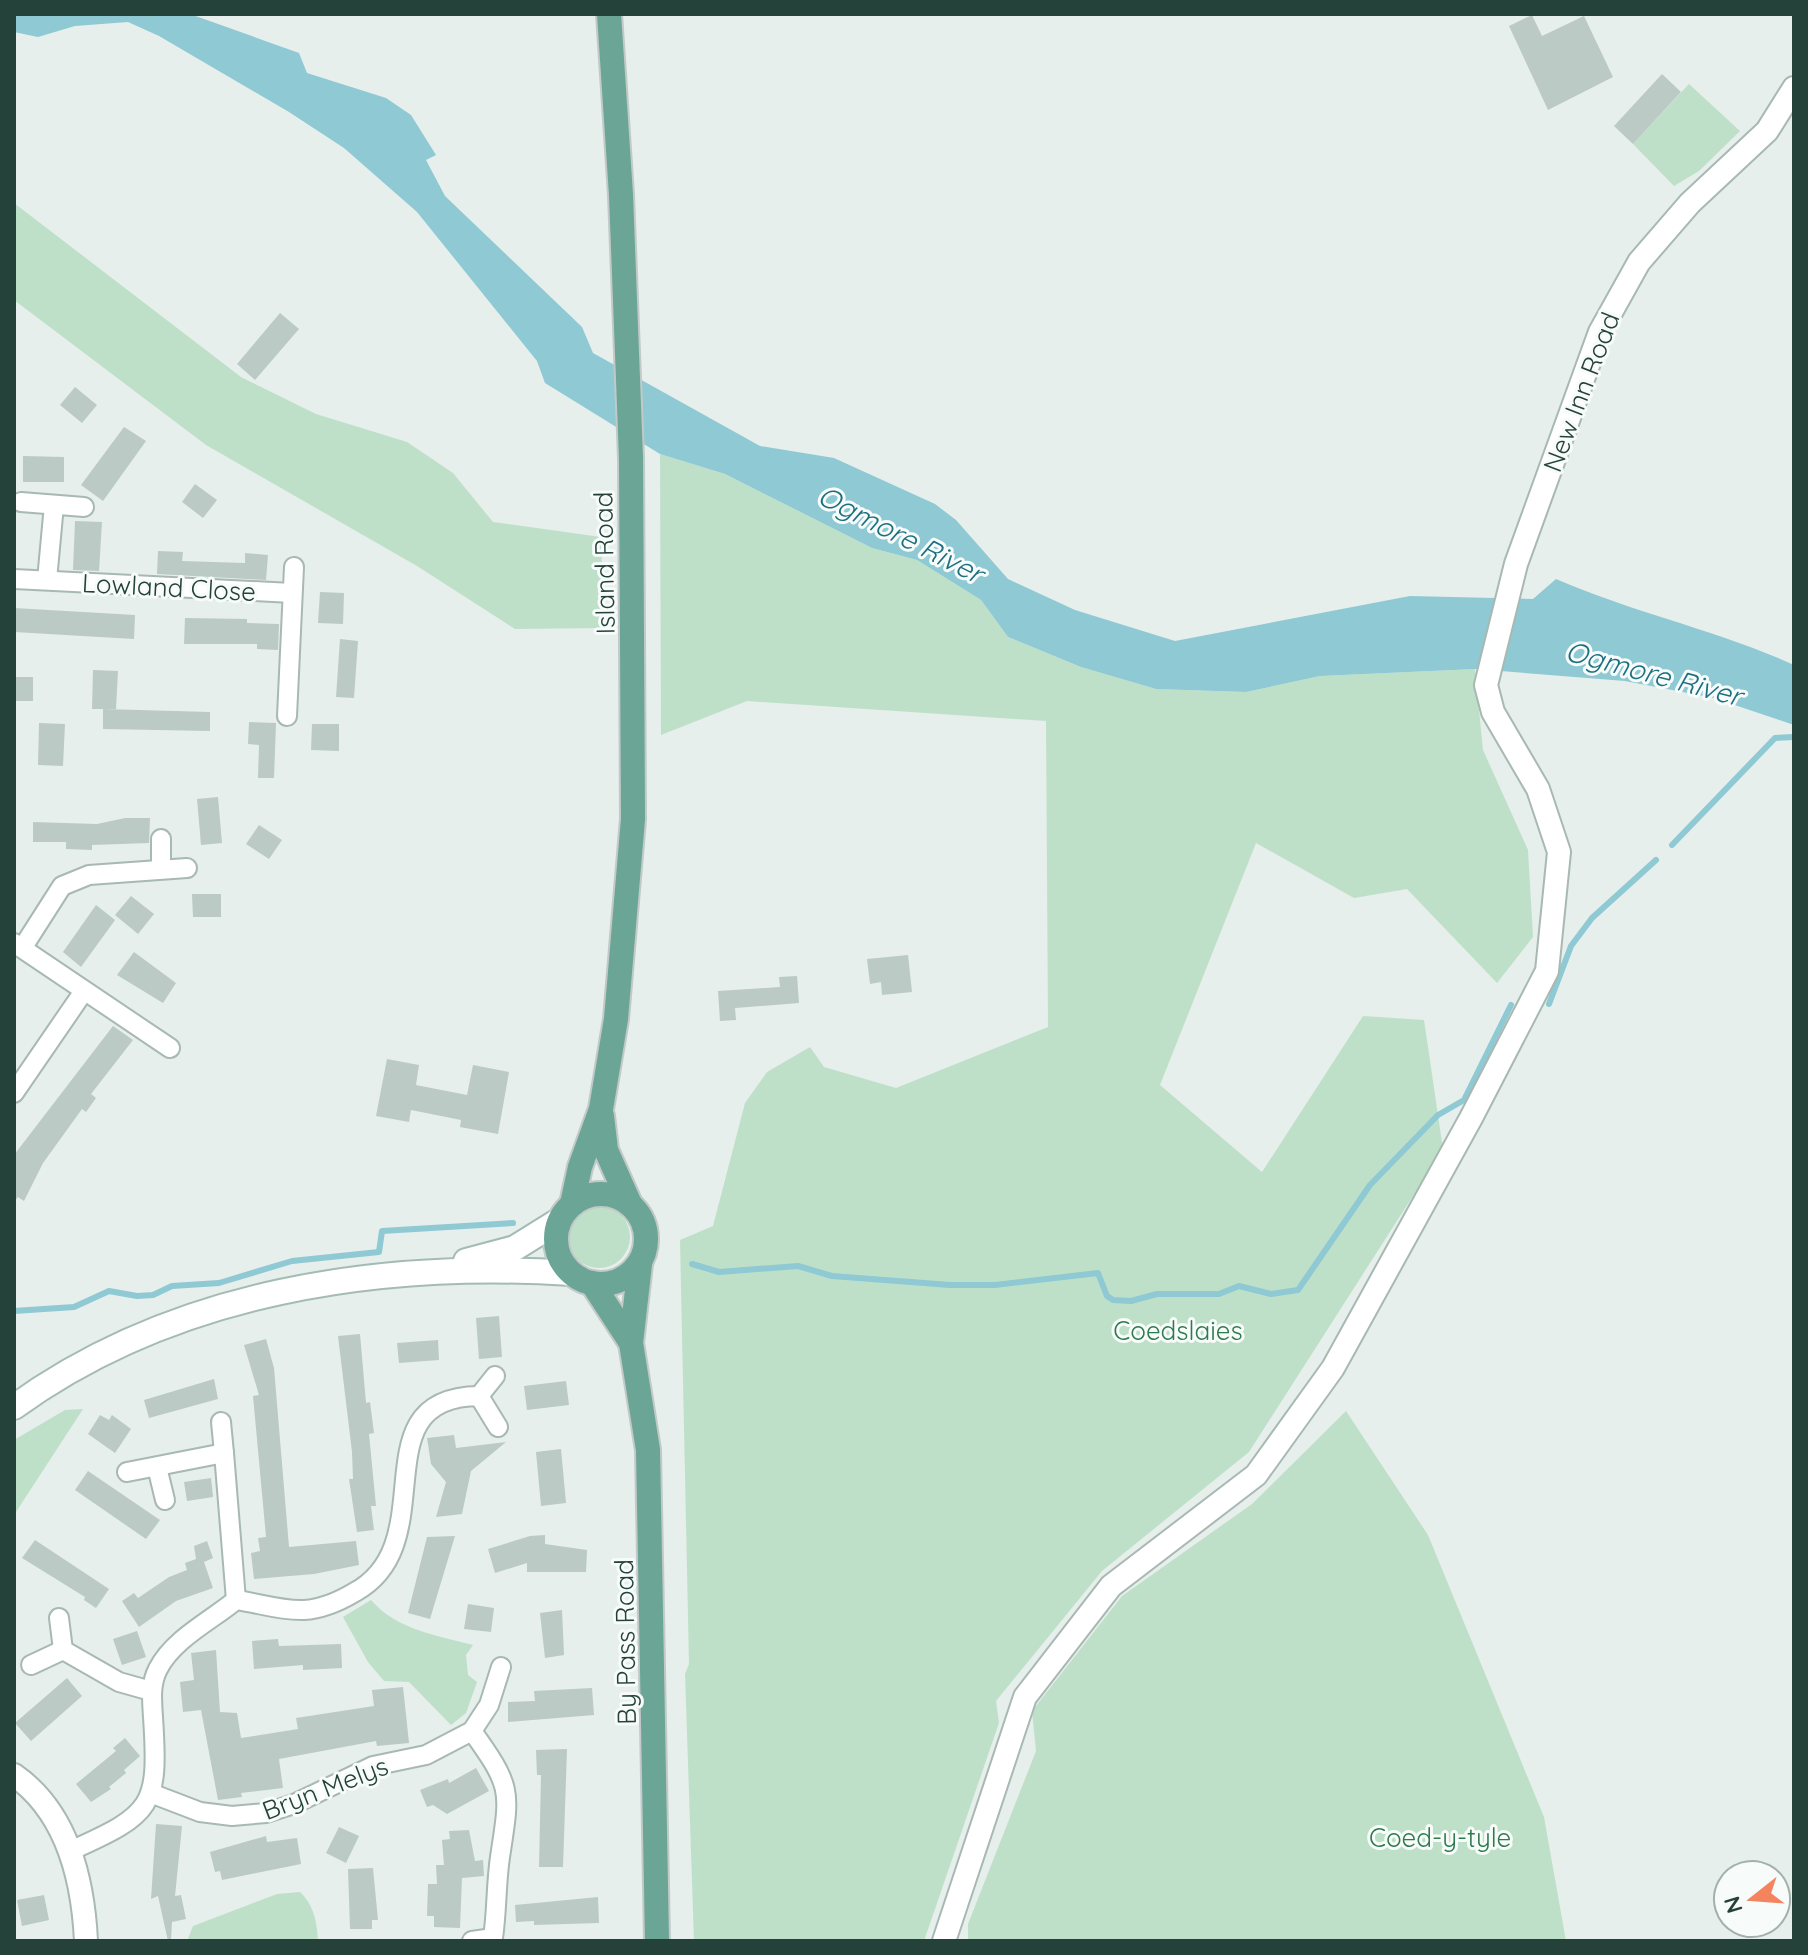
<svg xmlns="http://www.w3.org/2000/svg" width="1808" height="1955" viewBox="0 0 1808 1955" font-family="Quicksand,sans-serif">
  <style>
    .green { fill: #bfe0c8 }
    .water { fill: #8ec9d4 }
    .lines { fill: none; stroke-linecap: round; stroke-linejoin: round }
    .stream { stroke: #8ec9d4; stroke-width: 6 }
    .building { fill: #bbcac4 }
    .minor-casing { stroke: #a8b8b2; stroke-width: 22 }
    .tertiary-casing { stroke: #a8b8b2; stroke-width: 26 }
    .secondary-casing { stroke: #a4bbb3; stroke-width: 28 }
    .primary-casing { stroke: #c2cac8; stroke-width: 28 }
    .minor { stroke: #fff; stroke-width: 18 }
    .tertiary { stroke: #fff; stroke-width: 22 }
    .secondary { stroke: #fff; stroke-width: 24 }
    .primary { stroke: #6aa596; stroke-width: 24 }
    .labels { text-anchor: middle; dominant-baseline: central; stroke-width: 6; stroke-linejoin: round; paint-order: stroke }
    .street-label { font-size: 26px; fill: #24423a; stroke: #f7fbf9 }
    .park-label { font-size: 26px; fill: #2d7a4b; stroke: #f7fbf9 }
    .water-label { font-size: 28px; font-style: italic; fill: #1c6f80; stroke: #f7fbf9 }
  </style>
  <rect width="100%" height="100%" fill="#e6efeb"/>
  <g class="green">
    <path d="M 1689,84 L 1740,131 L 1699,171 L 1674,186 L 1633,144 Z"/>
    <path d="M 14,203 L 241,377 L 316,414 L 407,442 L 453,473 L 493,522 L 601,537 L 604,628 L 515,629 L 417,566 L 206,445 L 14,300 Z"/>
    <path d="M 660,454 L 725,474 L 872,548 L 917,560 L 981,600 L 1008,637 L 1081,667 L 1156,689 L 1246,692 L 1320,676 L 1475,669 L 1483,750 L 1528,850 L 1533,937 L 1497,983 L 1407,889 L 1354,898 L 1256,843 L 1160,1085 L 1262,1172 L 1363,1016 L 1424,1020 L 1443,1149 L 1249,1452 L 1102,1571 L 996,1701 L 999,1723 L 924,1941 L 694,1941 L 685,1674 L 689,1664 L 680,1240 L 713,1226 L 745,1103 L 767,1072 L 810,1047 L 824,1067 L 896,1088 L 1048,1027 L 1046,721 L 747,701 L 661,735 Z"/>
    <circle cx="599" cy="1237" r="31"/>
    <path d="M 83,1409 L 14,1515 L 14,1440 L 65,1410 Z"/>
    <path d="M 1346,1411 L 1428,1535 L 1544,1817 L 1566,1941 L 968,1941 L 968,1924 L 1036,1751 L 1032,1711 L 1122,1596 L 1252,1504 Z"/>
    <path d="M 371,1600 C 397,1630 436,1635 473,1645 L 466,1655 L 468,1675 L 477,1682 L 466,1713 L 451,1725 L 409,1682 L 384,1681 L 368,1662 L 343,1617 Z"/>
    <path d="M 300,1892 C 314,1905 317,1923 318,1941 L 187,1941 L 193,1926 L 277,1894 Z"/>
  </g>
  <path class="water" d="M 14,14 L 190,14 L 299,53 L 307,73 L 386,98 L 411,115 L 436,155 L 426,160 L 445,196 L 582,327 L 593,353 L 760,446 L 834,458 L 935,504 L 956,520 L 1008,579 L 1075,610 L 1175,641 L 1410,596 L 1533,599 L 1556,579 C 1634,613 1717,630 1794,665 L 1794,725 L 1714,698 L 1625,681 L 1475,669 L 1320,676 L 1246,692 L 1156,689 L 1081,667 L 1008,637 L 981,600 L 917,560 L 872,548 L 725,474 L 660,454 L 545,383 L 537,361 L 417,212 L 344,148 L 289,112 L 159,36 L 128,22 L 75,26 L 38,37 L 14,32 Z"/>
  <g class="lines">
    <g class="stream">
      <path d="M 1672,845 L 1775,738 L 1794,737"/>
      <path d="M 1549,1004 L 1571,946 L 1592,918 L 1656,860"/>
      <path d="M 692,1264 L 719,1272 L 798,1266 L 832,1276 L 950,1285 L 995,1285 L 1098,1273 L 1107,1296 L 1113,1300 L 1131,1301 L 1157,1294 L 1219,1294 L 1239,1286 L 1271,1294 L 1298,1290 L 1370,1185 L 1438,1115 L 1464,1100 L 1511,1005"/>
      <path d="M 14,1311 L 74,1307 L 109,1291 L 137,1296 L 153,1295 L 172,1286 L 219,1283 L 292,1261 L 379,1252 L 382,1231 L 513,1223"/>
    </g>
  </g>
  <g class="building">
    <path d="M 1532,15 L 1542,36 L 1584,16 L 1613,77 L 1548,110 L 1509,26 Z"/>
    <path d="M 1662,74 L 1681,92 L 1633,144 L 1614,126 Z"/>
    <path d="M 280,313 L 299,329 L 255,380 L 237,364 Z"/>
    <path d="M 75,387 L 97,405 L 82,423 L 60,405 Z"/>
    <path d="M 124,427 L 146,441 L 103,501 L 81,485 Z"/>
    <path d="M 23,456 L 64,457 L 64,482 L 23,482 Z"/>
    <path d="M 195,484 L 217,500 L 203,518 L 182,502 Z"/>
    <path d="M 75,521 L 102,522 L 99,571 L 73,570 Z"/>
    <path d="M 158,551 L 183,552 L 182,561 L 245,563 L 245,553 L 268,555 L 266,580 L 157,574 Z"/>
    <path d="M 320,592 L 344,593 L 343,624 L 318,623 Z"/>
    <path d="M 14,608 L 135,615 L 134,639 L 14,632 Z"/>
    <path d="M 185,618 L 247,619 L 247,623 L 279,624 L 278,650 L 257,649 L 257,644 L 184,644 Z"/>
    <path d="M 340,639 L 358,641 L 354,698 L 336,697 Z"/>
    <path d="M 93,670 L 118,671 L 116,709 L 92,709 Z"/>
    <rect x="14" y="677" width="19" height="24"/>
    <path d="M 103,709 L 210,712 L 210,731 L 103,729 Z"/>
    <path d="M 249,722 L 276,723 L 274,778 L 258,778 L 259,745 L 248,744 Z"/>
    <path d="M 39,723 L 65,724 L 63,766 L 38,765 Z"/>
    <path d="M 312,724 L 339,724 L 339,751 L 311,750 Z"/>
    <path d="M 218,797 L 222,843 L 201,845 L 197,799 Z"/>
    <path d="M 125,818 L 150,818 L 149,843 L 92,845 L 92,850 L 66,849 L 66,842 L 33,842 L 33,822 L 97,824 Z"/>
    <path d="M 259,825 L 282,840 L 269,859 L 246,844 Z"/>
    <path d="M 192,894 L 221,894 L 221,917 L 193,917 Z"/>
    <path d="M 131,896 L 154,914 L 138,934 L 115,915 Z"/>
    <path d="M 96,905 L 115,920 L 81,967 L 63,952 Z"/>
    <path d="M 134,952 L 176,983 L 163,1003 L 117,975 Z"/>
    <path d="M 908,955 L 912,992 L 882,995 L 881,982 L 870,984 L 867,959 Z"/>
    <path d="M 797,976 L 799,1003 L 735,1008 L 736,1020 L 720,1021 L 718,991 L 780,987 L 779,977 Z"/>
    <path d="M 113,1026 L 133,1040 L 91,1094 L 96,1098 L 86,1112 L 82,1109 L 43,1163 L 24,1201 L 18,1197 L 14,1202 L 14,1155 Z"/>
    <path d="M 387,1059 L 419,1065 L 416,1085 L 467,1095 L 473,1065 L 509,1072 L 498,1134 L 460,1127 L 461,1120 L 411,1110 L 409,1122 L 376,1116 Z"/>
    <path d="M 499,1316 L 502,1357 L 479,1359 L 476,1318 Z"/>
    <path d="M 360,1334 L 366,1403 L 370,1402 L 374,1433 L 369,1434 L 376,1506 L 371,1506 L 374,1530 L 357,1532 L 349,1479 L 353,1479 L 352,1452 L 338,1336 Z"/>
    <path d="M 266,1339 L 274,1368 L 289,1547 L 356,1541 L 359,1565 L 314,1574 L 254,1579 L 251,1553 L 260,1551 L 258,1538 L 266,1537 L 253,1396 L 259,1395 L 244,1345 Z"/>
    <path d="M 438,1340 L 439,1360 L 399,1363 L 397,1343 Z"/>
    <path d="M 214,1379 L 218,1399 L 149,1418 L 144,1400 Z"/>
    <path d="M 566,1381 L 569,1405 L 527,1410 L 524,1386 Z"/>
    <path d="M 100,1415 L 109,1420 L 112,1415 L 131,1429 L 115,1453 L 88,1434 Z"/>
    <path d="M 454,1435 L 456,1448 L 506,1442 L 471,1471 L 462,1514 L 436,1517 L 446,1482 L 431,1464 L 427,1438 Z"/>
    <path d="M 561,1449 L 566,1503 L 541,1506 L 536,1452 Z"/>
    <path d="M 88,1471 L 160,1520 L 146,1539 L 75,1490 Z"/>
    <path d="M 211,1478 L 213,1497 L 187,1501 L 184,1482 Z"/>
    <path d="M 545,1535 L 545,1544 L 587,1550 L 586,1572 L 527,1572 L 527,1563 L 495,1573 L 488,1549 L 530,1536 Z"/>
    <path d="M 455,1536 L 430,1619 L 408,1613 L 427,1537 Z"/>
    <path d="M 35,1540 L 109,1589 L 96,1608 L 84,1600 L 85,1597 L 22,1558 Z"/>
    <path d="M 207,1541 L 213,1558 L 204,1562 L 213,1588 L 176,1601 L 139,1627 L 122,1601 L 134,1593 L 138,1598 L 169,1577 L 187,1570 L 185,1563 L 196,1559 L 194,1546 Z"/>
    <path d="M 468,1604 L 494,1608 L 491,1632 L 464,1629 Z"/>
    <path d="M 562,1610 L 564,1655 L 545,1658 L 540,1613 Z"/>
    <path d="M 137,1631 L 146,1657 L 122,1665 L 113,1639 Z"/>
    <path d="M 278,1639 L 279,1646 L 341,1644 L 342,1668 L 303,1670 L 303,1665 L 254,1669 L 252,1641 Z"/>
    <path d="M 216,1650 L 220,1712 L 237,1713 L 241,1738 L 298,1729 L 296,1718 L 374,1706 L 372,1690 L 403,1687 L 409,1743 L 377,1746 L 376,1741 L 279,1759 L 283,1788 L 241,1793 L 242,1797 L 218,1800 L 201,1710 L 183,1712 L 180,1682 L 194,1680 L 191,1653 Z"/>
    <path d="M 67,1678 L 82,1696 L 31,1741 L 15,1723 Z"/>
    <path d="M 592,1688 L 594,1715 L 508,1722 L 508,1702 L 535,1701 L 534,1691 Z"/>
    <path d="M 125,1738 L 140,1756 L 124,1770 L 126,1773 L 109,1787 L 111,1789 L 91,1802 L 76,1784 L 116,1751 L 113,1748 Z"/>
    <path d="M 567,1749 L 563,1867 L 539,1867 L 541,1775 L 537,1775 L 536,1750 Z"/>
    <path d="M 476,1768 L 489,1791 L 447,1814 L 433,1805 L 427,1807 L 420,1790 L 448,1779 L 449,1783 Z"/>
    <path d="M 156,1824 L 182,1826 L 175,1896 L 181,1895 L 186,1919 L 172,1922 L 171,1940 L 168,1941 L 158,1896 L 151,1899 Z"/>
    <path d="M 339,1827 L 359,1836 L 346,1863 L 326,1853 Z"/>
    <path d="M 469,1830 L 475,1861 L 483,1860 L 484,1876 L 462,1878 L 460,1928 L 434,1927 L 434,1916 L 427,1916 L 428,1884 L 437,1884 L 436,1865 L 444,1865 L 442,1840 L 450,1839 L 449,1831 Z"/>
    <path d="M 266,1836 L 267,1842 L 297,1838 L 301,1864 L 222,1880 L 220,1871 L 215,1872 L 210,1852 Z"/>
    <path d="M 373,1868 L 378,1920 L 372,1920 L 372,1929 L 350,1929 L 348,1869 Z"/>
    <path d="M 44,1895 L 49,1920 L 22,1926 L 17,1900 Z"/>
    <path d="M 598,1897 L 599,1923 L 534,1925 L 534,1921 L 516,1922 L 515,1905 Z"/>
  </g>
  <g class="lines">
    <g class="minor-casing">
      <g id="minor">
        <path d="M 21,502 L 84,507"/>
        <path d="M 14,579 L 292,593"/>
        <path d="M 47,580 L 54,505"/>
        <path d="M 287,716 L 294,567"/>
        <path d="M 161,868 L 161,839"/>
        <path d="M 14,943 L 170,1048"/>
        <path d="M 23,947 L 62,886 L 89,875 L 187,868"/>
        <path d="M 14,1093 L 84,991"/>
        <path d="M 479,1396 L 495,1376"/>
        <path d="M 221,1422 L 224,1453"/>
        <path d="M 157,1467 L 165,1500"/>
        <path d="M 127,1472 L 224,1453 L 236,1600"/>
        <path d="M 59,1618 L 63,1650"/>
        <path d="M 31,1665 L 63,1650 L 119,1682 L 151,1691"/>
        <path d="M 472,1731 C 513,1788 510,1791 500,1857 C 496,1884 497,1911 493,1938 L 472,1941"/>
        <path d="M 153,1794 L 200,1812 L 232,1816 L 266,1813 L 294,1804 L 373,1766 L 426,1755 L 472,1731 L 489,1705 L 501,1667"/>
        <path d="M 70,1851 C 153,1814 159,1807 153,1717 C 152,1701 150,1684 158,1669 C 173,1639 212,1620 236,1600 C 258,1603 281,1611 304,1610 C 322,1609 340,1601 355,1592 C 446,1542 357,1397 479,1396 L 498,1427"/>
      </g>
    </g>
    <g class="tertiary-casing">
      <g id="tertiary">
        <path d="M 14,1775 C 67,1812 83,1879 86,1941"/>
        <path d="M 944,1941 L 1025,1697 L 1111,1586 L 1256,1475 L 1333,1368 L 1471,1118 L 1547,971 L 1559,852 L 1538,789 L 1493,712 L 1486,685 L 1516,564 L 1600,332 L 1639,262 L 1690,203 L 1767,131 L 1794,88"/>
      </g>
    </g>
    <g class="secondary-casing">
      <g id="secondary">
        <path d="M 466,1261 L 515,1248 L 560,1220"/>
        <path d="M 14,1407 C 174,1291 379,1261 571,1273"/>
      </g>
    </g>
    <g class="primary-casing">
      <g id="primary">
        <path d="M 602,1116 L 606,1150 L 630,1204"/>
        <circle cx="601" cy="1239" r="45"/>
        <path d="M 572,1204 L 580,1167 L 601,1109 L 616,1019 L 633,819 L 631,458 L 621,195 L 609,14"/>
        <path d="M 640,1264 L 631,1343 L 648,1450 L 657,1941"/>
        <path d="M 592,1283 L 631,1343"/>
      </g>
    </g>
    <use href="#minor" class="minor"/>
    <use href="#tertiary" class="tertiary"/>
    <use href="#secondary" class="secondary"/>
    <use href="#primary" class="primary"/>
  </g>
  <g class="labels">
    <g class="street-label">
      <text transform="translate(1581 392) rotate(-69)">New Inn Road</text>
      <text transform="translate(604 563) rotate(-91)">Island Road</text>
      <text transform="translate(169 587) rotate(3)">Lowland Close</text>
      <text transform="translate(625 1642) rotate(-91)">By Pass Road</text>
      <text transform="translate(325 1788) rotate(-21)">Bryn Melys</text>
    </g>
    <g class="park-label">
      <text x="1178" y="1330">Coedslaies</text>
      <text x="1440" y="1837">Coed-y-tyle</text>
    </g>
    <g class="water-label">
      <text transform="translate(901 534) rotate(27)">Ogmore River</text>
      <text transform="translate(1654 673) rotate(15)">Ogmore River</text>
    </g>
  </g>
  <rect width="1808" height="1955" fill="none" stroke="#24423a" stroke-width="32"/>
  <g transform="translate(1752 1899) rotate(253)"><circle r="38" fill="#f7fbf9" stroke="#a3b1ad" stroke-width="2"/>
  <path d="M0-6L14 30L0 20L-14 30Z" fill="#f4845f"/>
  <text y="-12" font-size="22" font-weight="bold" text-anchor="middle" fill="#24423a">N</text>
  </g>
</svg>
